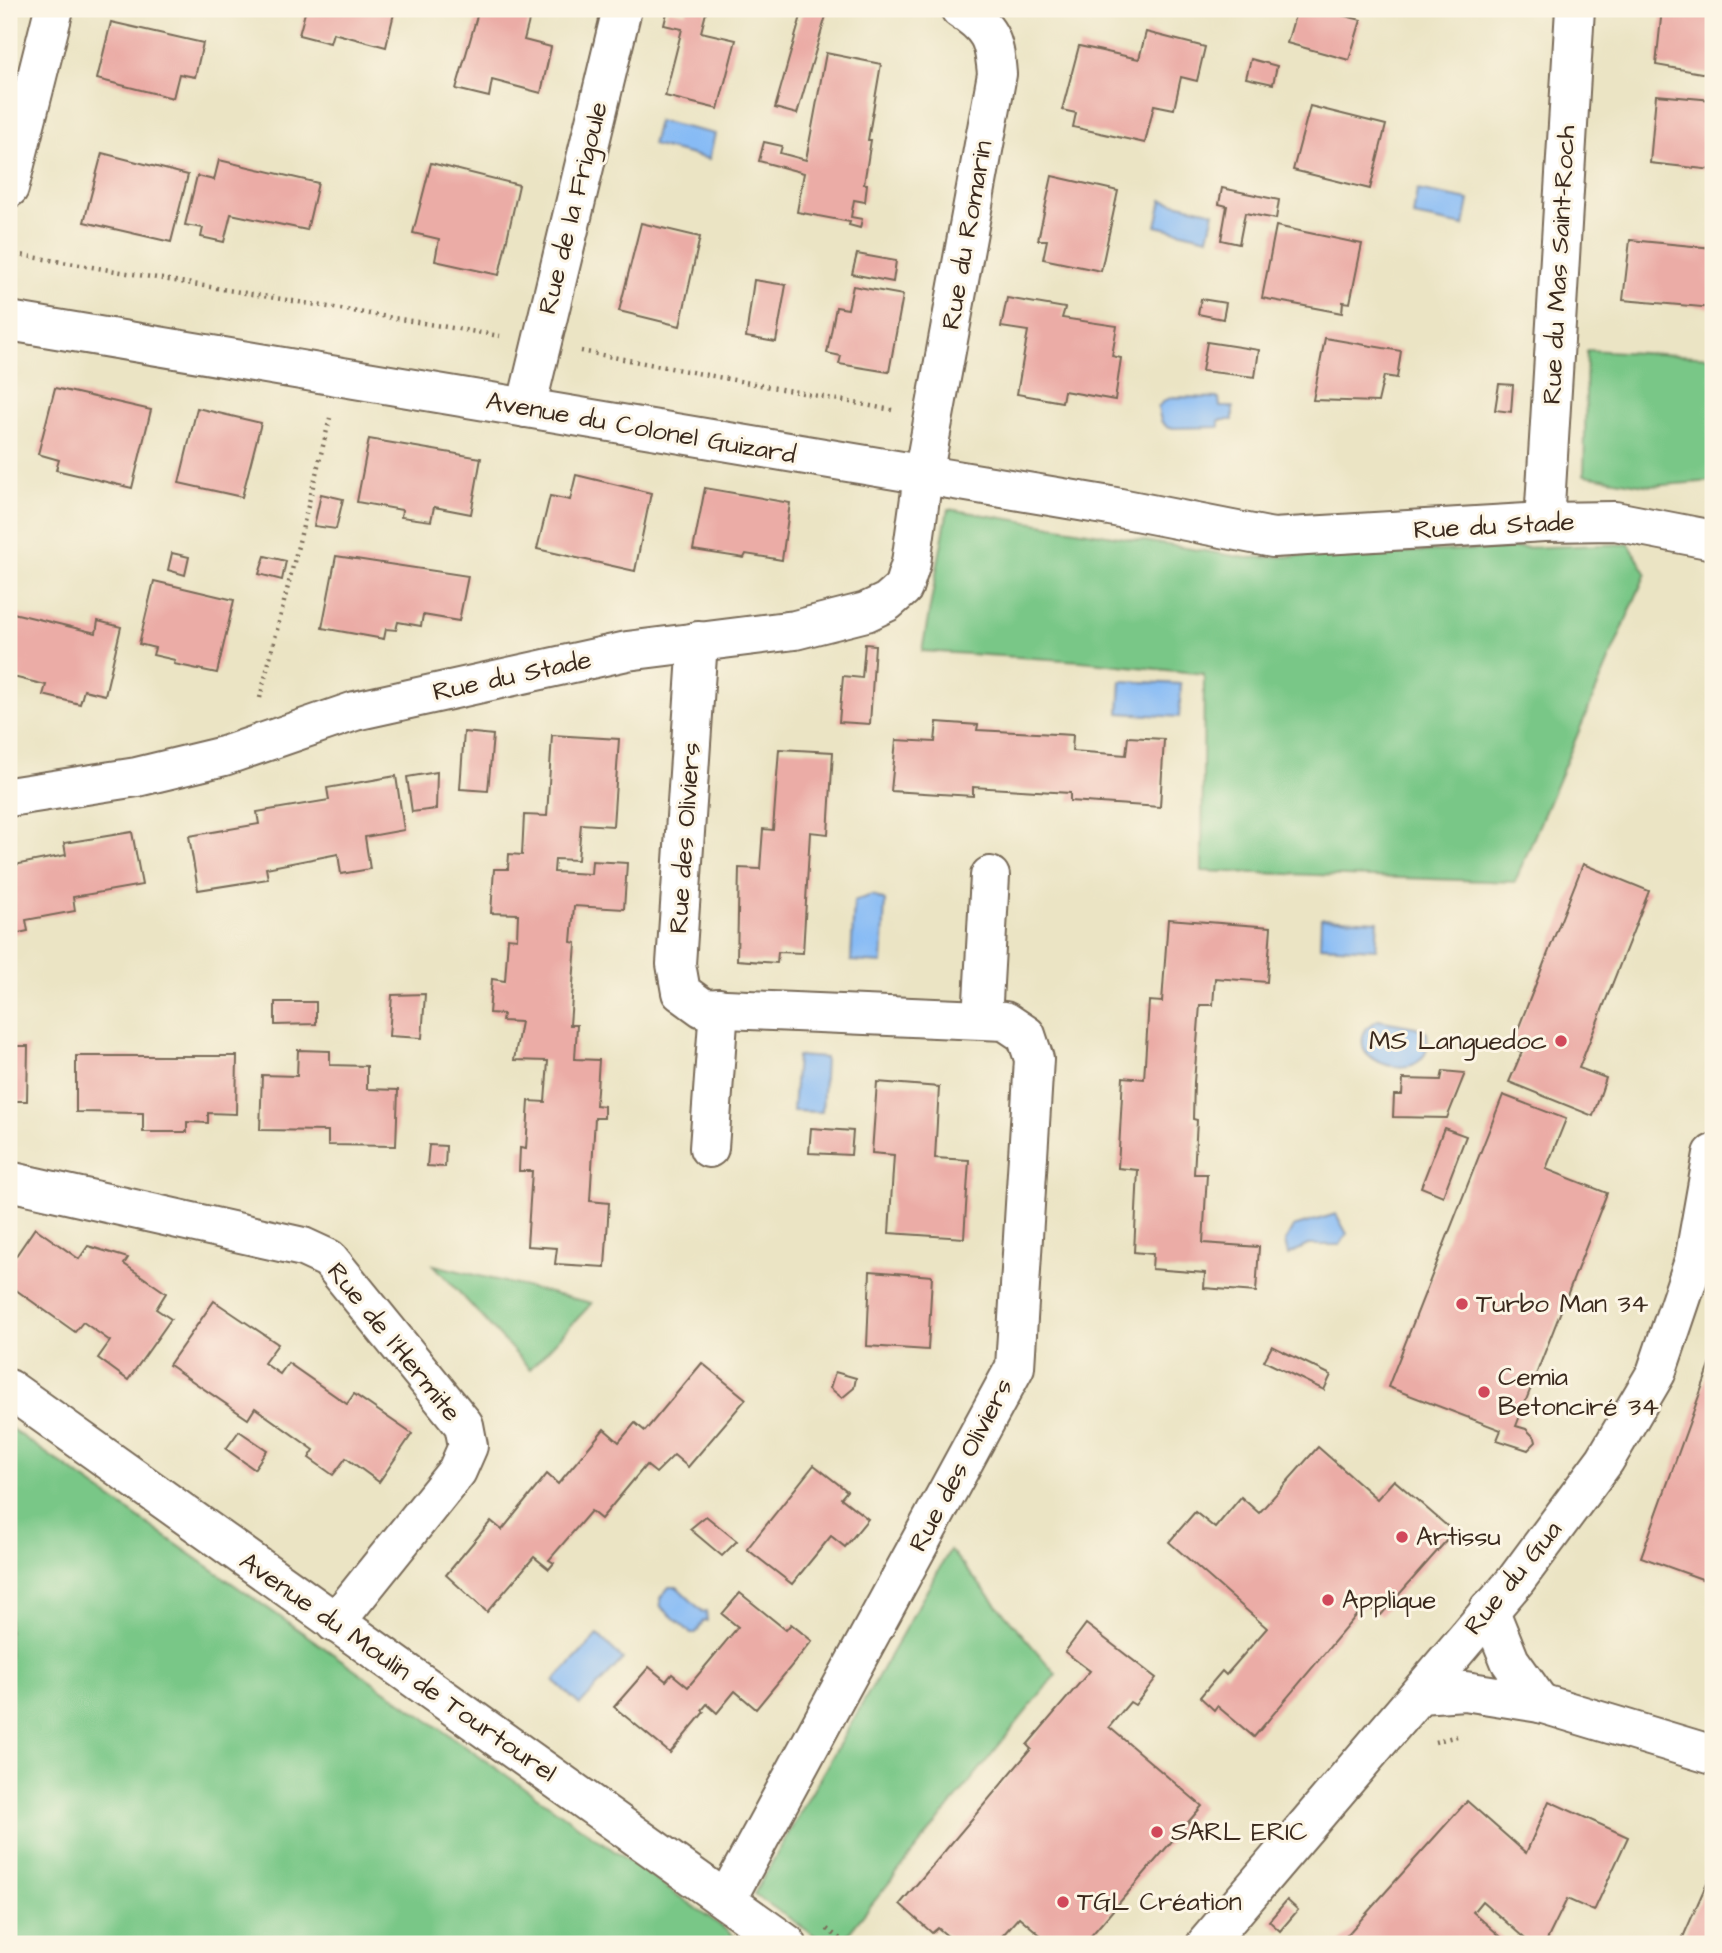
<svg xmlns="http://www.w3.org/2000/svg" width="1722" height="1953" viewBox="0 0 1722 1953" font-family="'Architects Daughter',sans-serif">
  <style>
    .green { fill: #79c787; stroke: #5a7852; stroke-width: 2 }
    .water { fill: #87bbf5; stroke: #61728a; stroke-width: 2 }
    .building { fill: #ebaca6 }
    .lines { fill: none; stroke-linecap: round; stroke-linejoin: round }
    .minor-casing { stroke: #796b58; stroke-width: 42 }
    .path { stroke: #796b58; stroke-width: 4.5; stroke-dasharray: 2 5; stroke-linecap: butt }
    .minor { stroke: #fff; stroke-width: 38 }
    .poi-dot { fill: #d1495b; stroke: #fcf5e5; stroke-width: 2.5 }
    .labels { text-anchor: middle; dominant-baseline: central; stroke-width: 6; stroke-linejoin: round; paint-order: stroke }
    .street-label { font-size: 26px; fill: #3b2a1e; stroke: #fcf5e5 }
    .poi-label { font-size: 26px; fill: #3b2a1e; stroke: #fcf5e5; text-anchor: start }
  </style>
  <rect width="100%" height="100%" fill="#fcf5e5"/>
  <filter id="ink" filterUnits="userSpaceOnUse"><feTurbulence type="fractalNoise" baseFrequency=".0143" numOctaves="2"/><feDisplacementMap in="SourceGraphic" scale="14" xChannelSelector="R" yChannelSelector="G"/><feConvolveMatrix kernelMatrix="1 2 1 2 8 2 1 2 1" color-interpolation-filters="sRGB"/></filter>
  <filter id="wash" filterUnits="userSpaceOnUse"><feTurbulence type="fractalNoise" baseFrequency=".00686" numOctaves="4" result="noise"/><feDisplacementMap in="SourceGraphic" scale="28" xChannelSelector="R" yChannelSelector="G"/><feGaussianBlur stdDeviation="1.57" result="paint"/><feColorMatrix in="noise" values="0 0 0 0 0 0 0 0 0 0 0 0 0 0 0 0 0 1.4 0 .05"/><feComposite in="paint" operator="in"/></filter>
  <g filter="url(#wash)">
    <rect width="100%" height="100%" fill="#ebe4c4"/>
    <g class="green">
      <path d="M 1587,350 L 1713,357 L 1713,481 L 1651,486 L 1584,475 Z"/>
      <path d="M 948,509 L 1247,558 L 1629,544 L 1646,573 L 1515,882 L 1202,871 L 1204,674 L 1081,661 L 922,651 Z"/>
      <path d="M 434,1265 L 592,1303 L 530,1369 Z"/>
      <path d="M 9,1427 L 713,1920 L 744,1944 L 9,1944 Z"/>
      <path d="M 950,1550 L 1056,1674 L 840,1944 L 827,1944 L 754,1894 Z"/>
    </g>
    <g class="water">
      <path d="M 658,121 L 715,134 L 709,159 L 652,145 Z"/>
      <path d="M 1417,190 L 1469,200 L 1464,226 L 1413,216 Z"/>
      <path d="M 1162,200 L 1214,212 L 1208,238 L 1156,226 Z"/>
      <path d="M 1173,397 L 1219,398 L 1220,407 L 1233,407 L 1233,420 L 1219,420 L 1219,427 L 1168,428 L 1161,421 L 1158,408 L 1163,401 Z"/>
      <path d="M 1121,681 L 1181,684 L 1179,717 L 1119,713 Z"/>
      <path d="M 872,895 L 885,901 L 882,963 L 851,961 L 854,901 Z"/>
      <path d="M 1321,918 L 1378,921 L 1376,949 L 1320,946 Z"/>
      <path d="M 1378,1020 L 1416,1027 L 1427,1033 C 1434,1083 1372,1067 1364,1050 C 1361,1043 1363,1036 1365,1029 Z"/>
      <path d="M 797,1056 L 825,1058 L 822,1112 L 793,1111 Z"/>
      <path d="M 1336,1214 L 1347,1234 L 1340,1245 L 1308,1245 L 1288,1255 L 1285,1242 L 1293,1227 Z"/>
      <path d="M 669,1587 L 677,1587 L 703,1612 L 706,1611 L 707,1621 L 703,1621 L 696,1633 L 691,1633 L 661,1607 L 660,1598 Z"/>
      <path d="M 598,1635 L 623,1659 L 580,1705 L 554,1681 Z"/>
    </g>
    <g id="blocks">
      <g class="building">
        <path d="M 306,9 L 395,9 L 386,47 L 333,33 L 330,43 L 299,35 Z"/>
        <path d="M 479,9 L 532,9 L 524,40 L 551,47 L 541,93 L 492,80 L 489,97 L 456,89 Z"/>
        <path d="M 668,9 L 686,13 L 687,9 L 707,9 L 701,32 L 736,40 L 718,109 L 665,96 L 682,29 L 664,25 Z"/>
        <path d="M 803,9 L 828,9 L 797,114 L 775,108 Z"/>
        <path d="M 1297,9 L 1318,9 L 1361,20 L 1349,60 L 1287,43 Z"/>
        <path d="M 1662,9 L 1713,9 L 1713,75 L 1656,65 Z"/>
        <path d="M 111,22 L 203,43 L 195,77 L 179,74 L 173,98 L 97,79 Z"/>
        <path d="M 1146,32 L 1205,47 L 1197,81 L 1181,77 L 1174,109 L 1154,105 L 1145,143 L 1073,127 L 1076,113 L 1062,110 L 1079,46 L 1139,59 Z"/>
        <path d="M 826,53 L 881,64 L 868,140 L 871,140 L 864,184 L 867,184 L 865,202 L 854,200 L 851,217 L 862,219 L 860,228 L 849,225 L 850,222 L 797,212 L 804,173 L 759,161 L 764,142 L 782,146 L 780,153 L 806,160 Z"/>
        <path d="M 1251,59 L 1277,66 L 1273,84 L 1246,78 Z"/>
        <path d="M 1656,95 L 1713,100 L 1713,170 L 1650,163 Z"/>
        <path d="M 1310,106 L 1386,125 L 1370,189 L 1293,170 Z"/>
        <path d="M 102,153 L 188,175 L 171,242 L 84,222 Z"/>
        <path d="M 219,160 L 318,183 L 307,230 L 231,214 L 224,242 L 201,237 L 203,228 L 185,225 L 197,176 L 214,180 Z"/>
        <path d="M 431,163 L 519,185 L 499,275 L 435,261 L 439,239 L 413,233 Z"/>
        <path d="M 1052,176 L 1118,191 L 1101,271 L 1043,259 L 1047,240 L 1038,240 Z"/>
        <path d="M 1222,188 L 1279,200 L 1276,219 L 1245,213 L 1239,244 L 1221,240 L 1227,206 L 1219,204 Z"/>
        <path d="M 641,223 L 700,237 L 680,326 L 619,311 Z"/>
        <path d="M 1276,226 L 1362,244 L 1350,303 L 1343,302 L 1342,313 L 1262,298 Z"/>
        <path d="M 1630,240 L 1713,248 L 1713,308 L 1623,300 Z"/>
        <path d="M 857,254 L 896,261 L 893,282 L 852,274 Z"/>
        <path d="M 754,280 L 786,285 L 776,342 L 746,337 Z"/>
        <path d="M 853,286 L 903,295 L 889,372 L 839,364 L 841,356 L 827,353 L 836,307 L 848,309 Z"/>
        <path d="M 1007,298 L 1065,308 L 1062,318 L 1117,326 L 1112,356 L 1121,358 L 1115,400 L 1064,391 L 1062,402 L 1017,394 L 1028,331 L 1001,327 Z"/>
        <path d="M 1201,299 L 1226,303 L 1223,319 L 1198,314 Z"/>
        <path d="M 1325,338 L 1401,351 L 1397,378 L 1384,376 L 1378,402 L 1313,400 Z"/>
        <path d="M 1207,342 L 1259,350 L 1255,377 L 1202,371 Z"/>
        <path d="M 1499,384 L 1513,385 L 1511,412 L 1495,410 Z"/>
        <path d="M 55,388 L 151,410 L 132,488 L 56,470 L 59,460 L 38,454 Z"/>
        <path d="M 197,408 L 261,423 L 242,497 L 179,483 Z"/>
        <path d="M 369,439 L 481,458 L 471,514 L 434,507 L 431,521 L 401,517 L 402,510 L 357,502 Z"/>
        <path d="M 576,475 L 651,493 L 635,571 L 537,549 L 550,496 L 570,500 Z"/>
        <path d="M 705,488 L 790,503 L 782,560 L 746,554 L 744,558 L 693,550 Z"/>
        <path d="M 321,494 L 343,499 L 336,529 L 314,526 Z"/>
        <path d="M 172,553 L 189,557 L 185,575 L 168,570 Z"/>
        <path d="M 265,556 L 286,561 L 282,580 L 259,574 Z"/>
        <path d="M 336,556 L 468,576 L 459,621 L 423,615 L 421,626 L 398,622 L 396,630 L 386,629 L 384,639 L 322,628 Z"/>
        <path d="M 154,581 L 234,600 L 217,673 L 174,664 L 175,660 L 153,655 L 155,648 L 139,644 Z"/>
        <path d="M 9,612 L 96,633 L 98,621 L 121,627 L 105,695 L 84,690 L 80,704 L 43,695 L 46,685 L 13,677 L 12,686 L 9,686 Z"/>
        <path d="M 865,644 L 875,645 L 870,724 L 839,722 L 843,676 L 862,678 Z"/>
        <path d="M 937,722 L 978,725 L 977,730 L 1073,735 L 1072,751 L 1126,755 L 1128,737 L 1164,739 L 1160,807 L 1070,801 L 1070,793 L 973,787 L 973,796 L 891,791 L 896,740 L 935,742 Z"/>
        <path d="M 464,732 L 493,735 L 488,791 L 460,789 Z"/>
        <path d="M 552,735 L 619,739 L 613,826 L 581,824 L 578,860 L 555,859 L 554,872 L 591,874 L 592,861 L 627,863 L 624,909 L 574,906 L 571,942 L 576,943 L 570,1025 L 577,1025 L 575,1059 L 599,1060 L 596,1105 L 604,1106 L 604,1118 L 595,1118 L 590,1201 L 609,1203 L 605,1267 L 555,1264 L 557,1248 L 527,1246 L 532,1171 L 519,1171 L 520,1148 L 526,1149 L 529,1101 L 545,1102 L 548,1061 L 514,1060 L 521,1022 L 502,1021 L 503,1014 L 489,1013 L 492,979 L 505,981 L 508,938 L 517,939 L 518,914 L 491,913 L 494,869 L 508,869 L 509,854 L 522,855 L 524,815 L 547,816 Z"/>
        <path d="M 779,749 L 833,752 L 828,834 L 810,832 L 803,953 L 778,952 L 777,963 L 737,960 L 739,868 L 760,869 L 763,829 L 773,830 Z"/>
        <path d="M 437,772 L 436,809 L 412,812 L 407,777 Z"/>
        <path d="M 396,776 L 404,830 L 365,837 L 370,869 L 341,874 L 338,854 L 266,868 L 268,879 L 198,890 L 189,836 L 259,824 L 257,812 L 329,800 L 327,788 Z"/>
        <path d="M 132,832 L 142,885 L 73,897 L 75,911 L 26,920 L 28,931 L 9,935 L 9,866 L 66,855 L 64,843 Z"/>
        <path d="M 1583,864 L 1649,891 L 1579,1068 L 1606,1078 L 1593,1116 L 1509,1082 L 1522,1052 L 1511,1047 Z"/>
        <path d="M 1168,919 L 1271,927 L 1267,982 L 1215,978 L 1213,1005 L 1200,1005 L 1194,1082 L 1193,1119 L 1197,1120 L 1194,1174 L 1207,1174 L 1203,1243 L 1259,1247 L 1256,1292 L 1204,1288 L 1205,1273 L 1152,1269 L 1153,1254 L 1134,1252 L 1138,1170 L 1118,1168 L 1123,1077 L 1144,1079 L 1149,1001 L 1162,1002 Z"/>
        <path d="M 425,994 L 422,1038 L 389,1036 L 392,995 Z"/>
        <path d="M 275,1002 L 316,1002 L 316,1024 L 275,1025 Z"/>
        <path d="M 9,1046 L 28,1046 L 27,1101 L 9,1101 Z"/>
        <path d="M 298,1050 L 330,1051 L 330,1065 L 367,1066 L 367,1089 L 398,1090 L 396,1146 L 328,1145 L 328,1131 L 260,1130 L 262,1075 L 297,1076 Z"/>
        <path d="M 76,1056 L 237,1056 L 236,1114 L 208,1113 L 208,1123 L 187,1122 L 187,1132 L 143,1132 L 143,1113 L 76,1112 Z"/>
        <path d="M 1443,1071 L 1465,1073 L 1447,1118 L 1393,1117 L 1394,1095 L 1402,1095 L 1403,1079 L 1441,1080 Z"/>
        <path d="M 877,1082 L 939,1087 L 935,1158 L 969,1160 L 964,1238 L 889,1233 L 894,1155 L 872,1153 Z"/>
        <path d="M 1503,1095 L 1566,1119 L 1546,1169 L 1607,1193 L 1516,1426 L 1526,1429 L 1535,1438 L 1536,1442 L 1528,1450 L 1497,1440 L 1501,1430 L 1388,1387 Z"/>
        <path d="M 811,1128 L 853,1131 L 851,1155 L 809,1153 Z"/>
        <path d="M 1444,1128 L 1466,1136 L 1443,1196 L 1421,1187 Z"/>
        <path d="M 429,1145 L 446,1146 L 445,1167 L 427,1166 Z"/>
        <path d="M 35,1228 L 79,1259 L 88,1246 L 128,1258 L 124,1264 L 166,1293 L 156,1309 L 171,1319 L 128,1380 L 98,1358 L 110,1341 L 83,1322 L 75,1332 L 9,1285 L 9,1266 Z"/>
        <path d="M 870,1271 L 932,1276 L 928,1350 L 867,1346 Z"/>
        <path d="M 214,1301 L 278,1344 L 264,1363 L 280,1374 L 288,1363 L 347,1404 L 354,1394 L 412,1434 L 379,1482 L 346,1458 L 333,1475 L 309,1458 L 314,1450 L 255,1408 L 248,1419 L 169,1365 Z"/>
        <path d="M 1272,1346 L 1331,1375 L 1324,1390 L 1264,1361 Z"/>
        <path d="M 1713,1357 L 1713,1583 L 1641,1557 Z"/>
        <path d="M 702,1363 L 746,1399 L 688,1467 L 674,1455 L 656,1473 L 646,1465 L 601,1519 L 591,1511 L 549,1560 L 554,1563 L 549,1569 L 534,1557 L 487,1612 L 446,1575 L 491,1521 L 502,1530 L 547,1474 L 558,1484 L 604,1429 L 619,1442 L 635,1423 L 645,1431 Z"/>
        <path d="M 835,1372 L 856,1378 L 854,1388 L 842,1398 L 830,1388 Z"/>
        <path d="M 239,1431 L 267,1450 L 254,1469 L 226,1449 Z"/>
        <path d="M 1318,1447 L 1377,1499 L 1394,1480 L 1454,1532 L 1381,1615 L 1365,1605 L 1254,1737 L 1217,1706 L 1214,1710 L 1200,1697 L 1222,1671 L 1226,1675 L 1267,1628 L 1169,1542 L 1195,1512 L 1215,1528 L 1241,1497 L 1259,1513 Z"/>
        <path d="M 814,1465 L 847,1491 L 841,1498 L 868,1519 L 845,1547 L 831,1536 L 792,1584 L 747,1549 Z"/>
        <path d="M 706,1516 L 737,1541 L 722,1556 L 690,1529 Z"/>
        <path d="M 740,1593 L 786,1630 L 791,1624 L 812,1641 L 756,1709 L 735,1691 L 717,1713 L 707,1704 L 702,1710 L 704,1712 L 670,1753 L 614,1707 L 649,1667 L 666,1681 L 672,1674 L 688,1687 L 738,1627 L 722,1614 Z"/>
        <path d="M 1086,1624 L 1156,1678 L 1135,1705 L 1130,1702 L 1109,1727 L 1202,1806 L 1084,1944 L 1051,1944 L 1019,1917 L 995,1944 L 957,1944 L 938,1928 L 932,1933 L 900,1904 L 1031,1749 L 1027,1745 L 1090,1671 L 1065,1652 Z"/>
        <path d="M 1467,1801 L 1526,1853 L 1549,1801 L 1628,1837 L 1594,1911 L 1567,1899 L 1545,1944 L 1531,1944 L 1482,1901 L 1473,1912 L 1509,1944 L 1339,1944 Z"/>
        <path d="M 1713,1869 L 1713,1944 L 1680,1944 Z"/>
        <path d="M 1287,1900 L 1298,1910 L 1280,1931 L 1269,1921 Z"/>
      </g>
    </g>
  </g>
  <g filter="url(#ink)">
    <use href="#blocks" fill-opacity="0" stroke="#796b58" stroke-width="2"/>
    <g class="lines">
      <g class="minor-casing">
        <g id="minor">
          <path d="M 9,188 L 54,9"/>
          <path d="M 9,321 L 1110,506 L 1273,538 L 1544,522 L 1615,521 L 1713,540"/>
          <path d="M 526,408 L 622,9"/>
          <path d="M 1544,522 L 1575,9"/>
          <path d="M 698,641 L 676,964 L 681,992 L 703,1008 L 1005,1021 L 1026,1035 L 1034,1059 L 1015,1367 L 726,1900"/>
          <path d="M 9,797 L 137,777 L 224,756 L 355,711 L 627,651 L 795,630 L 866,612 L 887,602 L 903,588 L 911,563 L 923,476 L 997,74 C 994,39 990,28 960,9"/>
          <path d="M 982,1019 L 990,876"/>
          <path d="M 709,1148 L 719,1008"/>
          <path d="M 9,1181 L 303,1247 L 329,1259 L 464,1425 L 468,1446 L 457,1471 L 335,1623"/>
          <path d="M 9,1389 L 787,1944"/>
          <path d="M 1489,1609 L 1510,1661 L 1540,1703"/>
          <path d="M 1419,1694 L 1465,1691 L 1540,1703 L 1713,1755"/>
          <path d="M 1206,1944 L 1516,1580 L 1605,1460 L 1656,1373 L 1694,1261 L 1713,1154"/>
        </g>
      </g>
      <g class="path">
        <path d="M 9,253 L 500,336"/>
        <path d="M 581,351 L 892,410"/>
        <path d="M 260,698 L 330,418"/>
        <path d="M 1435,1742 L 1457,1736"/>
        <path d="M 827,1929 L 847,1944"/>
      </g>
      <use href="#minor" class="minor"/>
    </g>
  </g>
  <g class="poi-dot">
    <circle cx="1561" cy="1041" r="7"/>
    <circle cx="1462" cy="1304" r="7"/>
    <circle cx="1484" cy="1392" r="7"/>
    <circle cx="1402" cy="1537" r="7"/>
    <circle cx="1328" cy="1600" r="7"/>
    <circle cx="1157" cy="1832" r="7"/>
    <circle cx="1063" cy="1902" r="7"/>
  </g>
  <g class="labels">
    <g class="street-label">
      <text transform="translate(573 208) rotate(-76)">Rue de la Frigoule</text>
      <text transform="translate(967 235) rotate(-80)">Rue du Romarin</text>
      <text transform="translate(1559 265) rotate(-87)">Rue du Mas Saint-Roch</text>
      <text transform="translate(641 428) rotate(10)">Avenue du Colonel Guizard</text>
      <text transform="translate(1494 526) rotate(-3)">Rue du Stade</text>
      <text transform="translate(512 676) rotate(-12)">Rue du Stade</text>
      <text transform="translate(685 838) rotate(-86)">Rue des Oliviers</text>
      <text transform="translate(394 1342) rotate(51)">Rue de l'Hermite</text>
      <text transform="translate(961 1465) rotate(-62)">Rue des Oliviers</text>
      <text transform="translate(1513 1578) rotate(-51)">Rue du Gua</text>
      <text transform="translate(398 1667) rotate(35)">Avenue du Moulin de Tourtourel</text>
    </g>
    <g class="poi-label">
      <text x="1547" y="1041" text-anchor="end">MS Languedoc</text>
      <text x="1476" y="1304">Turbo Man 34</text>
      <text x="1498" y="1377">Cemia<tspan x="1498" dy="30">Betonciré 34</tspan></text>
      <text x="1416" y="1537">Artissu</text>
      <text x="1342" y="1600">Applique</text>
      <text x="1171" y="1832">SARL ERIC</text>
      <text x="1077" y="1902">TGL Création</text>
    </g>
  </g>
  <rect width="1722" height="1953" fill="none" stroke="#fcf5e5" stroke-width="35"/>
</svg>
